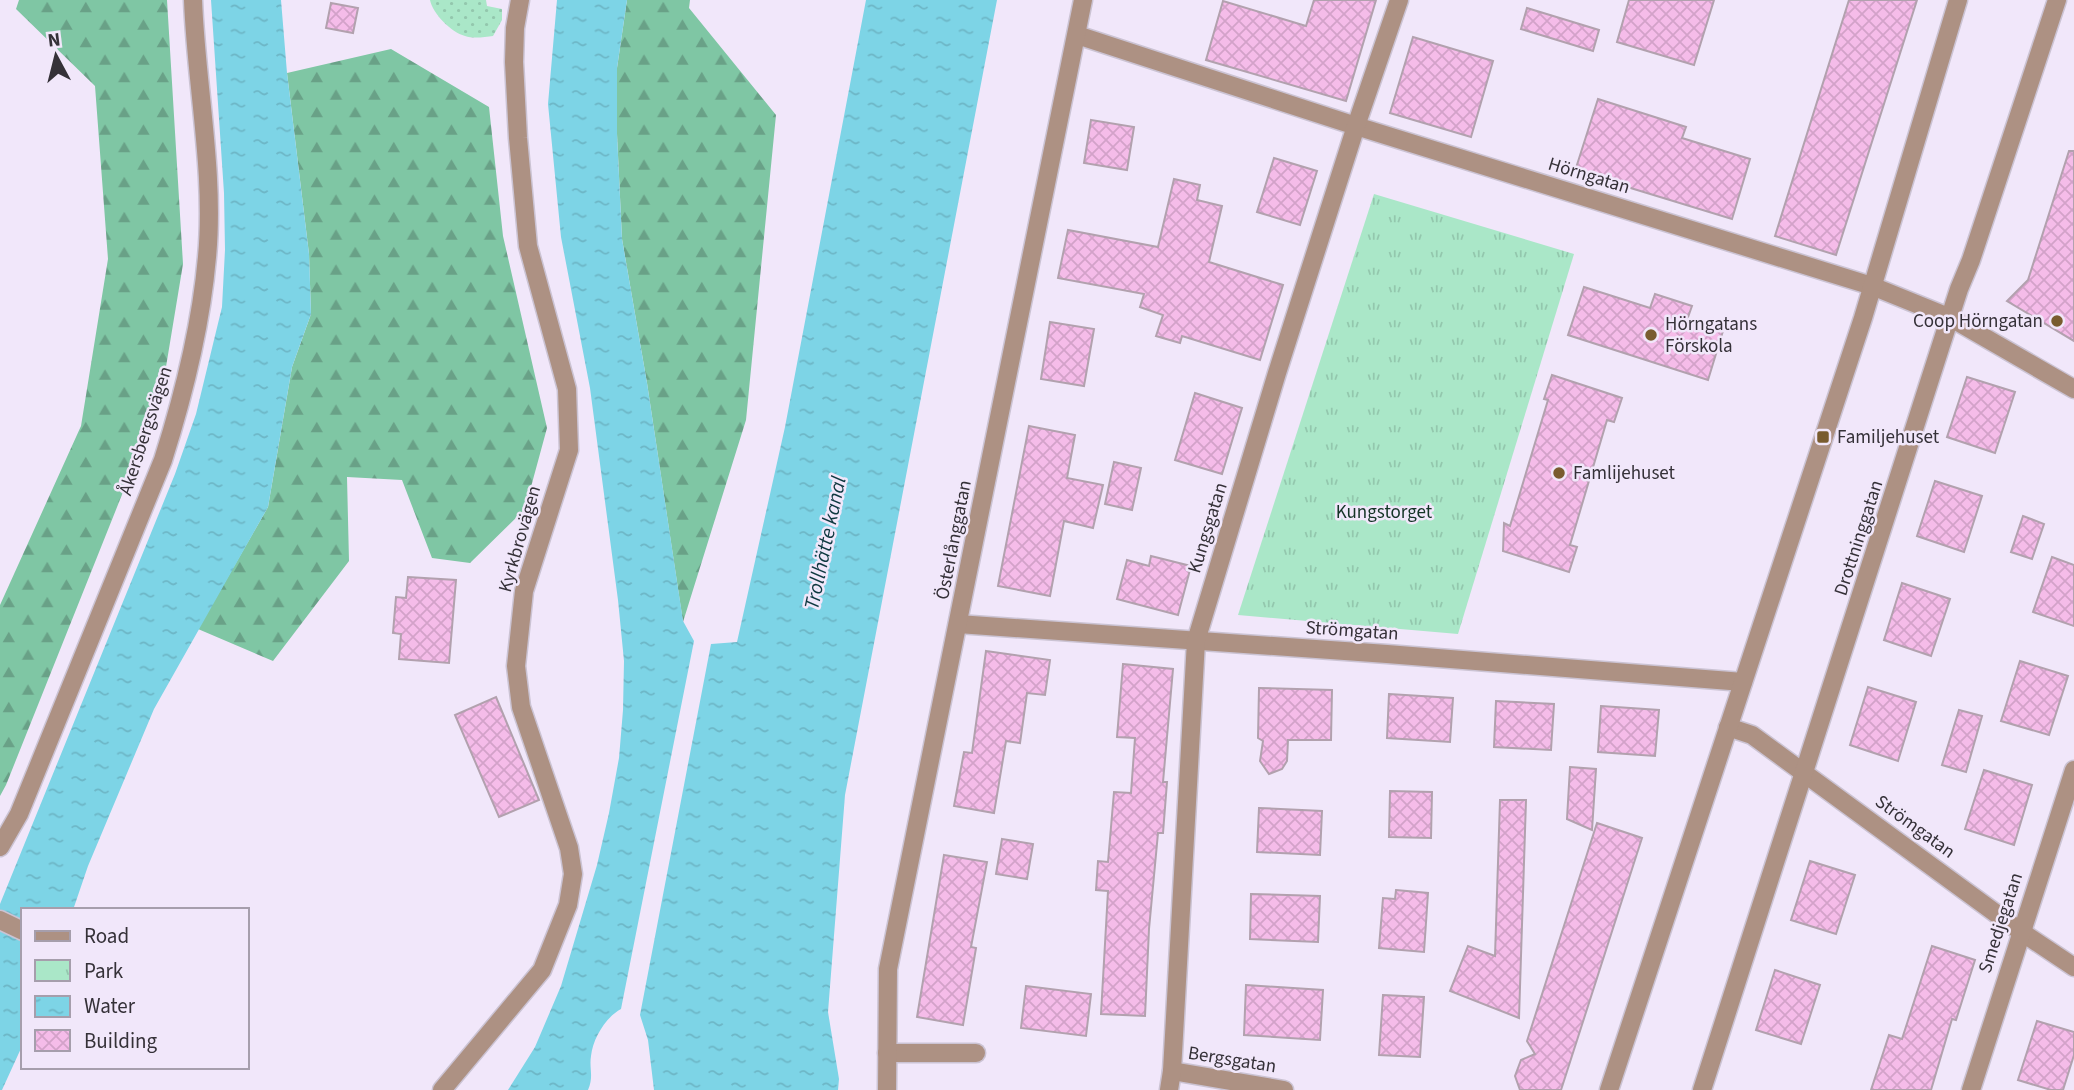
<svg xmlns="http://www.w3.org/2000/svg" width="2074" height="1090" viewBox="0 0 2074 1090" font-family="'Source Sans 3',sans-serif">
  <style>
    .grass { fill: url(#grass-dots) }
    .forest { fill: url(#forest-firs) }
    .park { fill: url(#park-tufts) }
    .water { fill: url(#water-ripples) }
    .building { fill: url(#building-cross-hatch); stroke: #b2a1ae; stroke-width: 2 }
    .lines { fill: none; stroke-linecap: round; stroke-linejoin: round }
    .minor-casing { stroke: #cbc3d3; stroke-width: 21 }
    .minor { stroke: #ad9183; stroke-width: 18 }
    .poi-dot { fill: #795c2f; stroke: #f1e7fa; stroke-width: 2.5 }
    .labels { text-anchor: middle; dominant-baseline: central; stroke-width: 5; stroke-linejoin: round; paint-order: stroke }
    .street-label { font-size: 19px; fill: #353138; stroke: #f1e7fa }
    .poi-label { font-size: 19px; fill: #353138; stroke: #f1e7fa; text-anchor: start }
    .park-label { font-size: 19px; fill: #143426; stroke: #f1e7fa }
    .water-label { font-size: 21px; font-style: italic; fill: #0e3840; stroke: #f1e7fa }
  </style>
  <defs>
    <pattern id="grass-dots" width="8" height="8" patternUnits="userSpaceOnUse" patternTransform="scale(1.75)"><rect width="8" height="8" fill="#aae7c8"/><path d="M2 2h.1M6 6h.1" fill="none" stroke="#93c7ad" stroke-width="1.8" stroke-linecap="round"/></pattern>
    <pattern id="forest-firs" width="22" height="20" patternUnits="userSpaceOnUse" patternTransform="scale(1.75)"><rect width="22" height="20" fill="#7fc6a4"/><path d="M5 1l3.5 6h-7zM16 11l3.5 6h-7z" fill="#69a187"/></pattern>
    <pattern id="park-tufts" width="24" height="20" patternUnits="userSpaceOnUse" patternTransform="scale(1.75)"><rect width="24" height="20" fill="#aae7c8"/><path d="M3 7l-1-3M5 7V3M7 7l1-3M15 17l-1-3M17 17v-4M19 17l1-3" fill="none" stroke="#93c7ad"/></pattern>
    <pattern id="water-ripples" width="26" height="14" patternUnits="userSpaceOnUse" patternTransform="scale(1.75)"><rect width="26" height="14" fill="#7dd4e6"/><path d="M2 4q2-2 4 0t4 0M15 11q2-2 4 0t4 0" fill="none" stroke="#6db6c6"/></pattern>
    <pattern id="building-cross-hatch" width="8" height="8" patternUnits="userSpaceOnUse" patternTransform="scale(1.75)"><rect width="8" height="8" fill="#f5bce9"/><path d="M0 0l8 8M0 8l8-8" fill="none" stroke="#d3a2c9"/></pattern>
  </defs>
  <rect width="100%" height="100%" fill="#f1e7fa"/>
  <path class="grass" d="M 430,0 L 486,0 L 487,6 L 502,9 L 502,20 L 493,36 C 485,37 473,39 465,36 C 451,32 433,14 430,0 Z"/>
  <g class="forest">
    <path d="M 19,0 L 167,0 L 183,264 L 161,397 L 6,785 L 0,796 L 0,605 L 81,426 L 108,259 L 95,86 L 16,9 Z"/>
    <path d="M 627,0 L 690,0 L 689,8 L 776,115 L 746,420 L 683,622 L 647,383 L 622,239 L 617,134 L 617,68 Z"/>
    <path d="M 391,49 L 489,107 L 503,236 L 547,428 L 525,509 L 470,563 L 432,558 L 402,480 L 347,477 L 349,561 L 273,661 L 198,629 L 268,507 L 292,367 L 311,314 L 309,254 L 287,73 Z"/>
  </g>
  <path class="park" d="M 1374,194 L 1574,254 L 1458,634 L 1238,615 Z"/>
  <g class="water">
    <path d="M 211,0 L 281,0 L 287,73 L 309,254 L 311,314 L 292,367 L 268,507 L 154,709 L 88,866 L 73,910 L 23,910 L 23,1044 L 2,1090 L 0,1090 L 0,904 L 175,474 L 196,414 L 222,307 L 225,250 L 224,193 Z"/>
    <path d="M 557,0 L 627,0 L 617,68 L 617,134 L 622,239 L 647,383 L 683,621 L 694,641 L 621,1009 C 606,1017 593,1038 591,1056 C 589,1069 594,1076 588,1090 L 508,1090 L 535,1047 L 561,986 L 597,865 L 609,813 L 619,758 L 623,710 L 624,661 L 618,600 L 590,388 L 561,237 L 548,104 Z"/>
    <path d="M 866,0 L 997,0 L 845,795 L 828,1012 L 839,1079 L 838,1090 L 654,1090 L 648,1040 L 640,1015 L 711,644 L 737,642 L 785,427 Z"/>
  </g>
  <g class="building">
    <path d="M 1314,0 L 1376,0 L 1346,101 L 1206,60 L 1223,1 L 1306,26 Z"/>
    <path d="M 1629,0 L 1714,0 L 1694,65 L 1617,42 Z"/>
    <path d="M 1849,0 L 1917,0 L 1836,255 L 1775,236 Z"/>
    <path d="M 331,3 L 358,8 L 353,33 L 326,28 Z"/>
    <path d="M 1527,8 L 1599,30 L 1593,51 L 1521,29 Z"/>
    <path d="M 1413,37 L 1493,61 L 1471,137 L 1390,113 Z"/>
    <path d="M 1598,99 L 1686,127 L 1682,138 L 1750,159 L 1732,219 L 1575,171 Z"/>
    <path d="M 1091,120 L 1134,127 L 1127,170 L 1084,163 Z"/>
    <path d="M 2069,151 L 2074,151 L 2074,341 L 2007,301 L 2028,280 Z"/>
    <path d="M 1274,158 L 1317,171 L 1300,225 L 1257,212 Z"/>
    <path d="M 1174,179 L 1200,185 L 1197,200 L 1222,206 L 1209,262 L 1283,285 L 1260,360 L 1182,336 L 1180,343 L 1156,336 L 1163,315 L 1140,307 L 1144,294 L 1058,278 L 1068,230 L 1158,247 Z"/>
    <path d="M 1584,287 L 1650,308 L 1655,294 L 1692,306 L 1687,320 L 1723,331 L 1708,380 L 1568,335 Z"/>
    <path d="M 1050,322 L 1094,329 L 1084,386 L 1041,379 Z"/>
    <path d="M 1552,375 L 1622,398 L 1614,422 L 1607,420 L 1570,545 L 1577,547 L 1569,572 L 1503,551 L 1504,523 L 1510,526 L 1548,400 L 1544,399 Z"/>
    <path d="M 1967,377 L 2015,392 L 1995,453 L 1947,437 Z"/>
    <path d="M 1195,393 L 1242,408 L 1222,474 L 1175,460 Z"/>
    <path d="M 1029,426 L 1075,435 L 1067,478 L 1103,485 L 1093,528 L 1064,521 L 1050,596 L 998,586 Z"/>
    <path d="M 1114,462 L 1141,468 L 1132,510 L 1105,504 Z"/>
    <path d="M 1935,481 L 1982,496 L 1964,552 L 1917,536 Z"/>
    <path d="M 2023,516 L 2044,524 L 2032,559 L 2011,552 Z"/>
    <path d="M 1151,556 L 1191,566 L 1178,615 L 1117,599 L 1127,560 L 1149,566 Z"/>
    <path d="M 2052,557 L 2074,565 L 2074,626 L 2033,612 Z"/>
    <path d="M 408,577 L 456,580 L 449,663 L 399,659 L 401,634 L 393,633 L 396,597 L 406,598 Z"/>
    <path d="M 1902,583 L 1950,599 L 1931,656 L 1884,640 Z"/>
    <path d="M 986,651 L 1050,660 L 1045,695 L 1027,693 L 1020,743 L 1006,741 L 994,813 L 954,806 L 964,752 L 972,753 Z"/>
    <path d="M 2020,661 L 2068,676 L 2049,735 L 2001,721 Z"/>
    <path d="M 1123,664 L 1173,669 L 1163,782 L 1167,782 L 1163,833 L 1158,833 L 1149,929 L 1145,1016 L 1101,1014 L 1108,891 L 1096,890 L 1098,861 L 1108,862 L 1114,792 L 1131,793 L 1135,738 L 1117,737 Z"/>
    <path d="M 1868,687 L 1916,702 L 1898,761 L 1850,745 Z"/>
    <path d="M 1259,688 L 1332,690 L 1331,740 L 1288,740 L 1287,761 L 1282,769 L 1269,774 L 1260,761 L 1263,741 L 1258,738 Z"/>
    <path d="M 1389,694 L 1453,698 L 1450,742 L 1387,738 Z"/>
    <path d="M 496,697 L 539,800 L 499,817 L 455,715 Z"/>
    <path d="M 1496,701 L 1554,704 L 1551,750 L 1494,747 Z"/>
    <path d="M 1601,706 L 1659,710 L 1655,756 L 1598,752 Z"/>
    <path d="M 1959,710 L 1982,716 L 1966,772 L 1942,765 Z"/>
    <path d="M 1570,767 L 1596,769 L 1592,830 L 1567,819 Z"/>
    <path d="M 1984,770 L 2032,785 L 2014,845 L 1965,829 Z"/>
    <path d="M 1390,791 L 1432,792 L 1431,838 L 1389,837 Z"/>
    <path d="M 1500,800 L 1526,800 L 1519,1018 L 1450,991 L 1468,946 L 1495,956 Z"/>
    <path d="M 1259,808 L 1322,811 L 1320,855 L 1257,852 Z"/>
    <path d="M 1597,823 L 1642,838 L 1561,1090 L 1520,1090 L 1515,1076 L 1521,1060 L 1535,1054 L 1527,1041 Z"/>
    <path d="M 1002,839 L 1033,844 L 1027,879 L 996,874 Z"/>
    <path d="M 944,855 L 987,862 L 971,947 L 976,948 L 963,1025 L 917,1017 Z"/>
    <path d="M 1810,861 L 1855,875 L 1836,934 L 1791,920 Z"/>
    <path d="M 1396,890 L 1428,893 L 1424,952 L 1379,948 L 1383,898 L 1395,899 Z"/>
    <path d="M 1251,894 L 1320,896 L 1318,942 L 1250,939 Z"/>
    <path d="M 1932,946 L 1975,960 L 1956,1020 L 1952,1019 L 1931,1090 L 1871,1090 L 1889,1035 L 1902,1039 Z"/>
    <path d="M 1775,970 L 1820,985 L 1801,1044 L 1756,1030 Z"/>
    <path d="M 1246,985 L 1323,990 L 1320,1040 L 1244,1035 Z"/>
    <path d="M 1026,986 L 1091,994 L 1086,1036 L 1021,1028 Z"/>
    <path d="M 1383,995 L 1424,997 L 1420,1057 L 1379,1055 Z"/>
    <path d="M 2037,1021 L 2074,1032 L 2074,1055 L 2063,1090 L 2051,1090 L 2018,1080 Z"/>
  </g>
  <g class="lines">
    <g class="minor-casing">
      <g id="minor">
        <path d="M 1077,35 L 1356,126 L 1872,286 L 1951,318 L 2074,389"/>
        <path d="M 958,624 L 1387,654 L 1743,682"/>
        <path d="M 1728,727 L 1752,735 L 2020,931 L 2074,967"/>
        <path d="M 0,847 L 19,814 L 163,460 C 184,394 201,326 207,257 C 215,173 196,84 193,0"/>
        <path d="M 0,920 L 23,931"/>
        <path d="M 887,1053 L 976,1053"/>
        <path d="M 1172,1071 L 1284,1090"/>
        <path d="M 442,1090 L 542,970 L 568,905 L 573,874 L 569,848 L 521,707 L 516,666 L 524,591 L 569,450 L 567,389 L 528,246 L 518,138 L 514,62 L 515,28 L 520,0"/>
        <path d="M 887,1090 L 888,969 L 1083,0"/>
        <path d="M 1169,1090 L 1172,1071 L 1196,641 L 1277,373 L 1356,126 L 1399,0"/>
        <path d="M 1609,1090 L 1863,318 L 1958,0"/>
        <path d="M 1702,1090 L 1959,289 L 1971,260 L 2057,0"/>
        <path d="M 1971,1090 L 2074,770"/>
      </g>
    </g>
    <use href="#minor" class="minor"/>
  </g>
  <g class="poi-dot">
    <circle cx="2057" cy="321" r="7"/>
    <circle cx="1651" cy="335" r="7"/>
    <rect x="1816" y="430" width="14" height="14" rx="3.5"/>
    <circle cx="1559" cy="473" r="7"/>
  </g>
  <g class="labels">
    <g class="street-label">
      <text transform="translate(1589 176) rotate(17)">Hörngatan</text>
      <text transform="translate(146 431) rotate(-72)">Åkersbergsvägen</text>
      <text transform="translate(1208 528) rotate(-73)">Kungsgatan</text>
      <text transform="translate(1859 538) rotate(-72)">Drottninggatan</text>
      <text transform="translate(520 539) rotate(-74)">Kyrkbrovägen</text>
      <text transform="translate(954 540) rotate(-79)">Österlånggatan</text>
      <text transform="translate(1352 631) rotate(4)">Strömgatan</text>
      <text transform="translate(1915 827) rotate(36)">Strömgatan</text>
      <text transform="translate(2001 923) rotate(-72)">Smedjegatan</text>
      <text transform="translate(1232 1060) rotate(9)">Bergsgatan</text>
    </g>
    <g class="poi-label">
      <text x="2043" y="321" text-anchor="end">Coop Hörngatan</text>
      <text x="1665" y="324">Hörngatans<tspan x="1665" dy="22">Förskola</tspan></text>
      <text x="1837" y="437">Familjehuset</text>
      <text x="1573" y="473">Famlijehuset</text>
    </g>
    <g class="park-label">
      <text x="1384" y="512">Kungstorget</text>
    </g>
    <g class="water-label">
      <text transform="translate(825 543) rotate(-78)">Trollhätte kanal</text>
    </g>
  </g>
  <rect x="21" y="908" width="228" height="161" fill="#f1e7fa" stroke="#a69eac" stroke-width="2"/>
  <rect x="35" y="931" width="35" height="10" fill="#ad9183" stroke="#a69eac" stroke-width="2"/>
  <text x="84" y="943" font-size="21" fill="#353138">Road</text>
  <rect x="35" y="960" width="35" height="21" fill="url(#park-tufts)" stroke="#a69eac" stroke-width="2"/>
  <text x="84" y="978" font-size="21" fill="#353138">Park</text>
  <rect x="35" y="996" width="35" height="21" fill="url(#water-ripples)" stroke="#a69eac" stroke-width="2"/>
  <text x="84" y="1013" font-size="21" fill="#353138">Water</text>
  <rect x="35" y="1030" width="35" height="21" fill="url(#building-cross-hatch)" stroke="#a69eac" stroke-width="2"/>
  <text x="84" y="1048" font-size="21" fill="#353138">Building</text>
  <g transform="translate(56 56) rotate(353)" stroke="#f1e7fa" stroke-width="5" paint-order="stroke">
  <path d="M0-5L12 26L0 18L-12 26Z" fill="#353138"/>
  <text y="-10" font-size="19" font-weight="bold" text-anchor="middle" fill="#353138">N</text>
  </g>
</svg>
